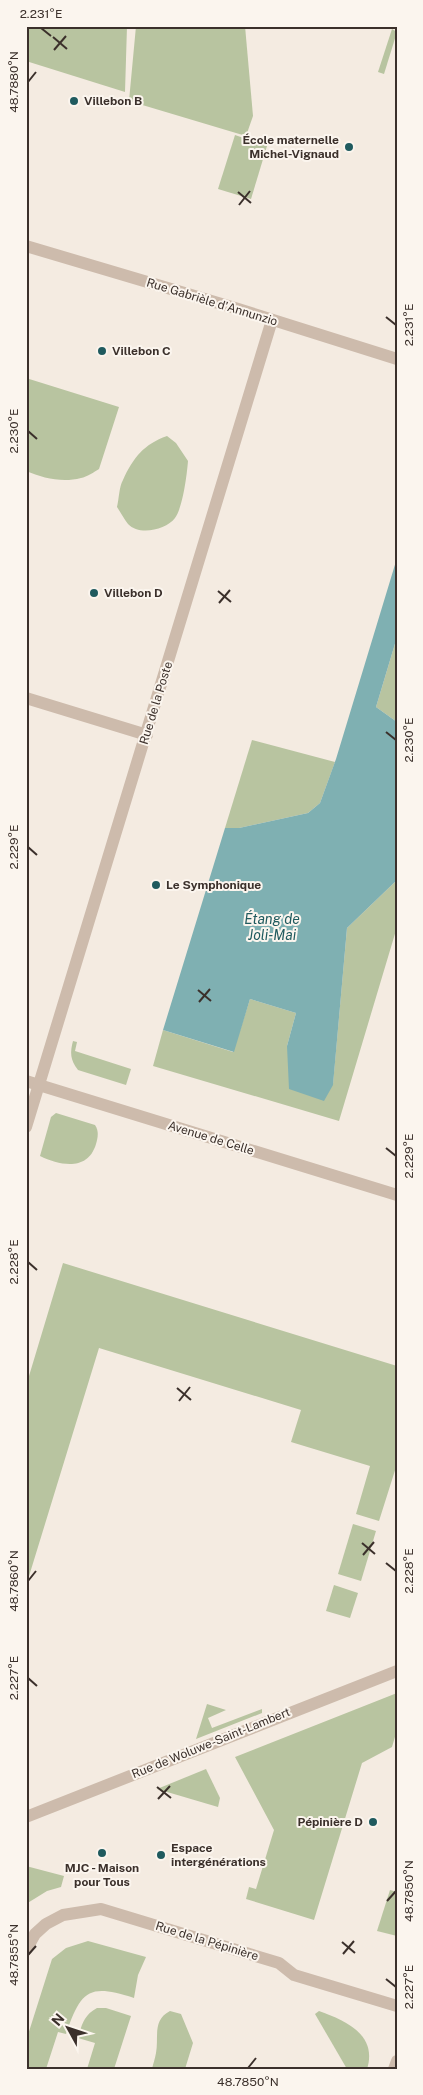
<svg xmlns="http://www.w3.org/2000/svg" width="423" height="2095" viewBox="0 0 423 2095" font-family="'Public Sans',sans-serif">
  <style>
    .green { fill: #b8c4a0 }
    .water { fill: #7fb0b2 }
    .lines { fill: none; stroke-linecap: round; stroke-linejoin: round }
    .minor { stroke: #cdbbac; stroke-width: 12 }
    .ticks { fill: none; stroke: #3b302b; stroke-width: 2 }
    .poi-dot { fill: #1f5a5e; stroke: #fbf5ee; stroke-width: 2 }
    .labels { text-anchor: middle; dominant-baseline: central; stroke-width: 4; stroke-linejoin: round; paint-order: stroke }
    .poi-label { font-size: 12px; font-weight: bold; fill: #3b302b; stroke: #fbf5ee; text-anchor: start }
    .street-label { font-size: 12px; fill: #3b302b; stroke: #fbf5ee }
    .water-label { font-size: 14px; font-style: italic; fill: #1f5a5e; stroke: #fbf5ee }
    .neatline { fill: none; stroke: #3b302b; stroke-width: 2 }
    .ticks-label { font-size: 12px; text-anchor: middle; fill: #3b302b }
  </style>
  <rect width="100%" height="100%" fill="#f4ebe1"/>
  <g class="green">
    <path d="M 26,26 L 127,26 L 125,92 L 26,61 Z"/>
    <path d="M 136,26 L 245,26 L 253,116 L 246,136 L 129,101 Z"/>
    <path d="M 392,29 L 397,32 L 384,74 L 378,72 Z"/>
    <path d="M 235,135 L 267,146 L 251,199 L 218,189 Z"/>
    <path d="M 26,378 L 119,407 L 99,469 C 94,472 87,477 81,478 C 62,483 43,478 26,471 Z"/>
    <path d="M 167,436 L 176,443 L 188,461 C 187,474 183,507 175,518 C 166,530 139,536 128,524 C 124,519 121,513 117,507 C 119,499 119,487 123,480 C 133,458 144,444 167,436 Z"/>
    <path d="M 397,637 L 397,722 L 376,707 Z"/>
    <path d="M 252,740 L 335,762 L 320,803 L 308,813 L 239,828 L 225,828 Z"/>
    <path d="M 397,880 L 397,927 L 339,1121 L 153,1066 L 163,1030 L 233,1052 L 250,999 L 296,1013 L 287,1046 L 333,1084 L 347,928 Z"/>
    <path d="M 73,1041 L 77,1042 L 75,1051 L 131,1069 L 126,1085 L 78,1070 C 70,1060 70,1052 73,1041 Z"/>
    <path d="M 56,1113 L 95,1125 C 99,1131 98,1137 96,1144 C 88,1171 61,1166 40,1156 L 51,1117 Z"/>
    <path d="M 63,1263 L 397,1366 L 397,1464 L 379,1521 L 356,1514 L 370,1466 L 291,1442 L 301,1410 L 99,1348 L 26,1586 L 26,1386 Z"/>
    <path d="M 353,1524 L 376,1531 L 361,1581 L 338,1574 Z"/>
    <path d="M 334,1585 L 358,1593 L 350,1618 L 326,1611 Z"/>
    <path d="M 397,1693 L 397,1730 L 392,1747 L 362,1763 L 314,1920 L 246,1899 L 249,1887 L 256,1889 L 274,1830 L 235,1757 Z"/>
    <path d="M 207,1704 L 226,1710 L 208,1718 L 212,1728 L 262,1709 L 262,1713 L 196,1739 Z"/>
    <path d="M 206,1769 L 220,1798 L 218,1807 L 157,1789 Z"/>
    <path d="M 26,1866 L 64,1876 L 61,1887 L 47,1891 L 26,1904 Z"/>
    <path d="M 390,1890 L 397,1892 L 397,1936 L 377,1931 Z"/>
    <path d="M 88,1941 L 146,1957 L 138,1975 L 134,1998 C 88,1983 81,1991 66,2034 L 58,2032 L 46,2069 L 26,2069 L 26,2041 L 52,1959 L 66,1948 Z"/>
    <path d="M 97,2008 L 106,2008 L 131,2016 L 114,2069 L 87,2069 L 95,2043 L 78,2038 C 82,2024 84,2015 97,2008 Z"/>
    <path d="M 170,2011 L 181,2014 L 193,2043 L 185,2069 L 152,2069 C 153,2064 155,2059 156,2053 C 159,2038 152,2020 170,2011 Z"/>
    <path d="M 319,2011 C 344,2020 378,2034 367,2069 L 347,2069 L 315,2014 Z"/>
  </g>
  <path class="water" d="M 397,558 L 397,637 L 376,707 L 397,722 L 397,880 L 347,928 L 333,1085 L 324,1101 L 289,1089 L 287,1046 L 296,1013 L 250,999 L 234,1052 L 163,1030 L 225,828 L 239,828 L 308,813 L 320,803 L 336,759 Z"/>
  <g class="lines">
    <g class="minor">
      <path d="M 26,246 L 235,308 L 397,359"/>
      <path d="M 26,698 L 147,735"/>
      <path d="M 26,1081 L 397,1195"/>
      <path d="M 26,1127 L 272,320"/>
      <path d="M 26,1817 L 397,1671"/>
      <path d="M 26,1950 L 35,1934 L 46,1924 L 63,1915 L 101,1909 L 279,1963 L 294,1975 L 397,2006"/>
      <path d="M 394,2069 L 397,2061"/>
    </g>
  </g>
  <path class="ticks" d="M 41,28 L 51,36M 53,37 L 67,49M 54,50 L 66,36M 28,82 L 36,72M 238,192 L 251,203M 239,205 L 250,191M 386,317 L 396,325M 28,431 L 37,439M 218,591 L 231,602M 219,603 L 230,590M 386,732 L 396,740M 28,847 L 37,855M 198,990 L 211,1001M 199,1002 L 210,989M 386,1148 L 396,1156M 28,1262 L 37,1270M 177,1388 L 191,1400M 179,1401 L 190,1387M 362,1543 L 375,1554M 363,1555 L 374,1542M 386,1563 L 396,1571M 28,1581 L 36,1571M 28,1678 L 37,1686M 157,1787 L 171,1798M 158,1799 L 170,1786M 387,1901 L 396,1891M 342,1942 L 355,1953M 343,1954 L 354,1941M 28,1955 L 36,1946M 386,1979 L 396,1987M 248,2068 L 256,2058"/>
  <g class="poi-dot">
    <circle cx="74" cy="101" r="5"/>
    <circle cx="349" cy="147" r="5"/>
    <circle cx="102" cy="351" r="5"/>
    <circle cx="94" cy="593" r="5"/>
    <circle cx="156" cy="885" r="5"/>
    <circle cx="373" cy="1822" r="5"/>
    <circle cx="102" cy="1853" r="5"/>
    <circle cx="161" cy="1855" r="5"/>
  </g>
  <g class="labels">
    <g class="poi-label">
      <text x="84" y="101">Villebon B</text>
      <text x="339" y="140" text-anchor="end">École maternelle<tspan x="339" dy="14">Michel-Vignaud</tspan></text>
      <text x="112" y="351">Villebon C</text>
      <text x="104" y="593">Villebon D</text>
      <text x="166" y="885">Le Symphonique</text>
      <text x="363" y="1822" text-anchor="end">Pépinière D</text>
      <text x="171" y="1848">Espace<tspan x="171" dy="14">intergénérations</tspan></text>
      <text x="102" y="1868" text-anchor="middle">MJC - Maison<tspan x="102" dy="14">pour Tous</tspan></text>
    </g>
    <g class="street-label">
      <text transform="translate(212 302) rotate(17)">Rue Gabrièle d'Annunzio</text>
      <text transform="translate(156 703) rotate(-73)">Rue de la Poste</text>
      <text transform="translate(211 1138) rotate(17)">Avenue de Celle</text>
      <text transform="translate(211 1743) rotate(-22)">Rue de Woluwe-Saint-Lambert</text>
      <text transform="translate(207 1941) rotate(17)">Rue de la Pépinière</text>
    </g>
    <g class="water-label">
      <text x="272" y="919">Étang de<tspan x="272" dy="16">Joli-Mai</tspan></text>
    </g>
  </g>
  <rect width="423" height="2095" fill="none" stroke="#fbf5ee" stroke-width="55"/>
  <g transform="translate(68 2028) rotate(310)" stroke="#fbf5ee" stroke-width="4" paint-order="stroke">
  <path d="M0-4L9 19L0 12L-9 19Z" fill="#3b302b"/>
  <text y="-8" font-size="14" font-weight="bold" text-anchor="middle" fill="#3b302b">N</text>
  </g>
  <rect x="28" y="28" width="368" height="2040" class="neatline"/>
  <g class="ticks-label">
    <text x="41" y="18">2.231°E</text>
    <text transform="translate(14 82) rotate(-90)" y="4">48.7880°N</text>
    <text transform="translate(409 325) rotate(-90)" y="4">2.231°E</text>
    <text transform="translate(14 431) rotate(-90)" y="4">2.230°E</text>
    <text transform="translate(409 740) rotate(-90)" y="4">2.230°E</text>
    <text transform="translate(14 847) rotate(-90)" y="4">2.229°E</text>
    <text transform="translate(409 1156) rotate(-90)" y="4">2.229°E</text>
    <text transform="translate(14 1262) rotate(-90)" y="4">2.228°E</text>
    <text transform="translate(409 1571) rotate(-90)" y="4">2.228°E</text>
    <text transform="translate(14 1581) rotate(-90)" y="4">48.7860°N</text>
    <text transform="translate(14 1678) rotate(-90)" y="4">2.227°E</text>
    <text transform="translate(409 1891) rotate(-90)" y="4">48.7850°N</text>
    <text transform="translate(14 1955) rotate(-90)" y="4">48.7855°N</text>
    <text transform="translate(409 1987) rotate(-90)" y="4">2.227°E</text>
    <text x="248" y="2086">48.7850°N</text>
  </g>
</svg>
